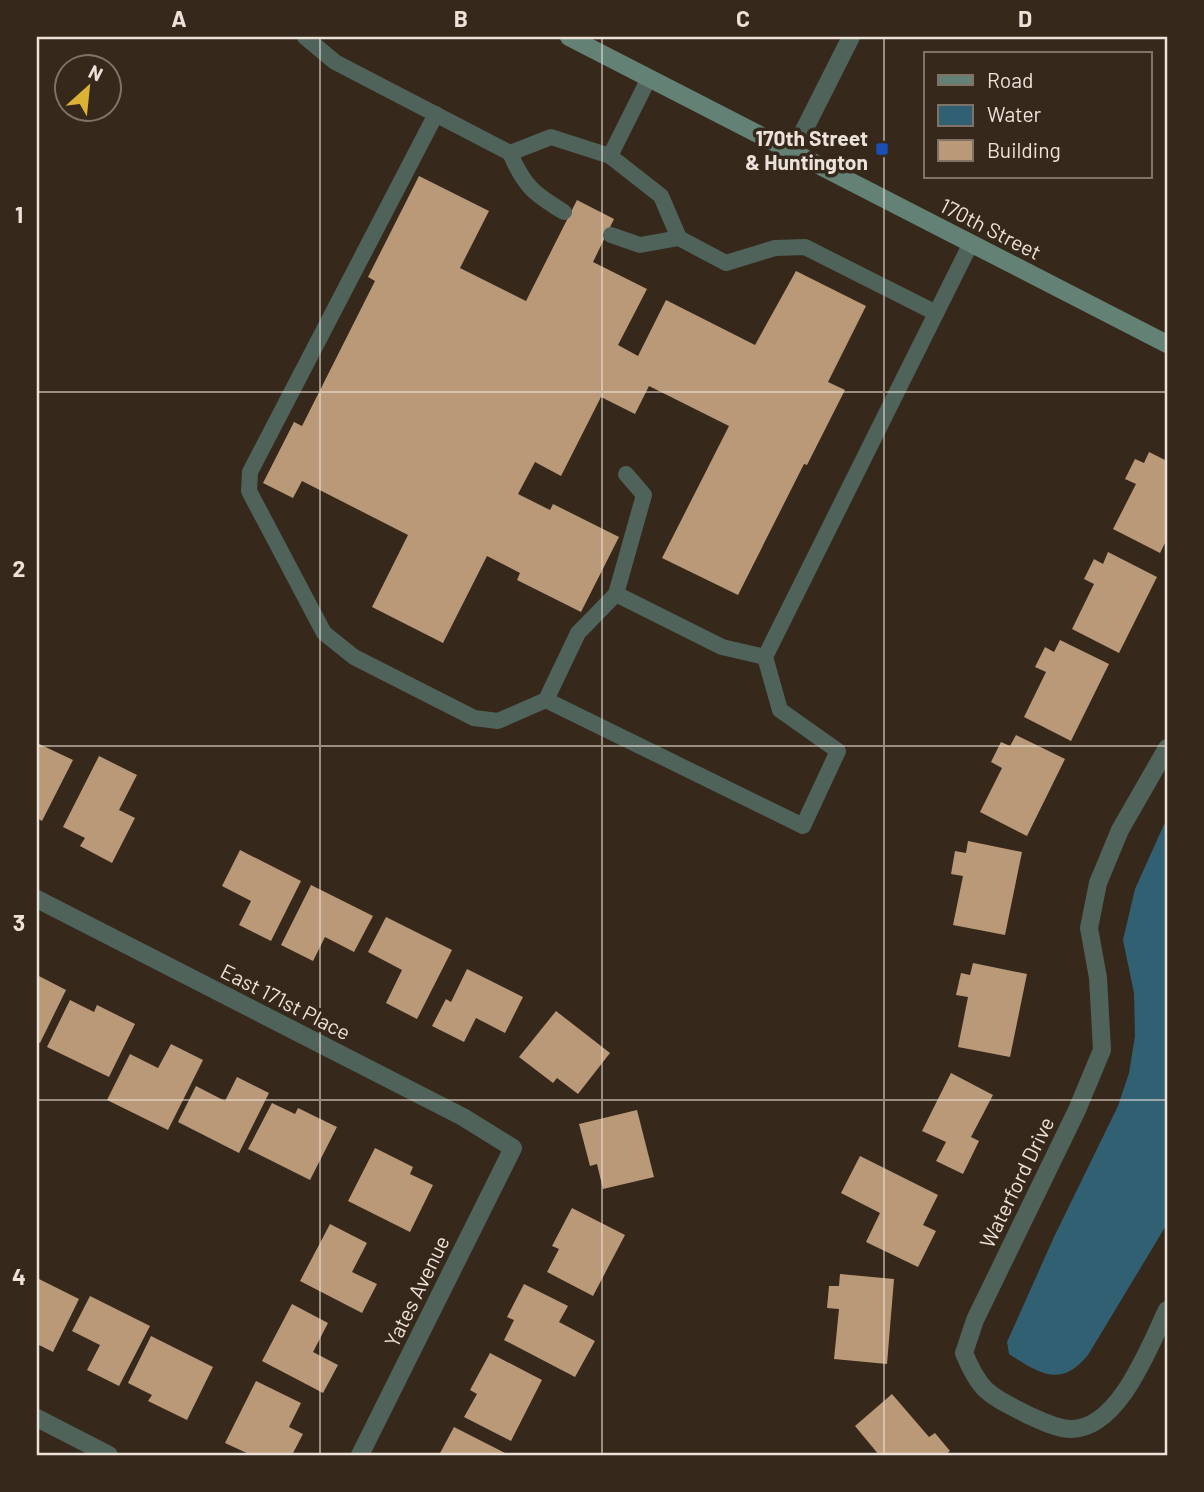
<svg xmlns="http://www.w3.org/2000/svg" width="1204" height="1492" viewBox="0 0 1204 1492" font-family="Barlow,sans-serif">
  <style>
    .water { fill: #326073 }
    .building { fill: #ba9979 }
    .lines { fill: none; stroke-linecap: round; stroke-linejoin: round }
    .lane { stroke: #4f635b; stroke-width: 16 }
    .street { stroke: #4f635b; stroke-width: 18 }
    .secondary { stroke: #638275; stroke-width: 18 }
    .grid { fill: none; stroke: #ece2d9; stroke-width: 2; stroke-opacity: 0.55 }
    .transit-dot { fill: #1a4fb4; stroke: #36281a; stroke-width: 2.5 }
    .labels { text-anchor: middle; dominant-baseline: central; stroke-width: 7; stroke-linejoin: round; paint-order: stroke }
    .poi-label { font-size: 21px; font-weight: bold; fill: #ece2d9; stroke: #36281a; text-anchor: end }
    .street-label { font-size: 21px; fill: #ece2d9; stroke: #36281a }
    .neatline { fill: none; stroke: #ece2d9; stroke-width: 2.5 }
    .grid-label { font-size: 23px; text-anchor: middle; font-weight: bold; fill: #ece2d9 }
  </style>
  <rect width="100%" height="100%" fill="#36281a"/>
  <path class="water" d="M 1167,818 L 1167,1224 L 1088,1355 C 1061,1388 1040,1374 1009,1354 L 1007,1342 L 1054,1237 L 1118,1106 L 1129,1073 L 1135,1036 L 1134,993 L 1123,940 L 1135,889 Z"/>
  <g class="building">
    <path d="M 419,176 L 489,211 L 460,268 L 526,301 L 577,200 L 614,219 L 593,262 L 647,289 L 618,345 L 638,356 L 666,300 L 755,345 L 796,271 L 866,306 L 828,382 L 845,390 L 807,465 L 804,464 L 738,595 L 662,558 L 729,426 L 649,386 L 635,414 L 601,397 L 561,476 L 535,462 L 518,494 L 550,510 L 553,504 L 619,537 L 581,612 L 517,580 L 520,573 L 487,556 L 443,643 L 372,607 L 408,535 L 302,481 L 293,498 L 263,483 L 294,422 L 302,426 L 375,281 L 368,277 Z"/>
    <path d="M 1149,452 L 1167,461 L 1167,539 L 1160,553 L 1113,529 L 1136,484 L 1125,479 L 1135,459 L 1144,463 Z"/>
    <path d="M 1108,552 L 1157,577 L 1119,653 L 1072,629 L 1094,584 L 1084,579 L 1094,559 L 1103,564 Z"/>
    <path d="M 1060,640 L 1109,664 L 1071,741 L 1024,717 L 1046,672 L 1035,667 L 1045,647 L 1054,652 Z"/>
    <path d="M 1016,735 L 1065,759 L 1027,836 L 980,812 L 1002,768 L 991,762 L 1001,742 L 1010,746 Z"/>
    <path d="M 37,743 L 73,760 L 42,821 L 37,818 Z"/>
    <path d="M 99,756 L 137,775 L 119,810 L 135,818 L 112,863 L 80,846 L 85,838 L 63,827 Z"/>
    <path d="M 968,841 L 1022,852 L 1005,935 L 953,925 L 963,876 L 951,874 L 955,851 L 966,853 Z"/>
    <path d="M 240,850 L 301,881 L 271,941 L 239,925 L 251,901 L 222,886 Z"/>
    <path d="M 311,885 L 373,916 L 354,952 L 325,937 L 313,961 L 281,945 Z"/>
    <path d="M 386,917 L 452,950 L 417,1019 L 386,1003 L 402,970 L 368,952 Z"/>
    <path d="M 973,963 L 1027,974 L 1010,1057 L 958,1047 L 968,997 L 956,995 L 961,973 L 970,975 Z"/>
    <path d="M 467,969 L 523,997 L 505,1033 L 476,1018 L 464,1042 L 432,1026 L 446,999 L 451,1002 Z"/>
    <path d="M 37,975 L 66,990 L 40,1043 L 37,1041 Z"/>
    <path d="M 70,1000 L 94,1012 L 97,1005 L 135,1024 L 109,1077 L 47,1047 Z"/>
    <path d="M 556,1011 L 610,1053 L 578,1094 L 557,1078 L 553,1083 L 519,1057 Z"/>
    <path d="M 171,1044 L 203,1060 L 168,1130 L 107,1100 L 130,1054 L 158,1068 Z"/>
    <path d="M 951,1073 L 993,1095 L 971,1137 L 979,1141 L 963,1174 L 936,1161 L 946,1142 L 922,1131 Z"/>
    <path d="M 237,1077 L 269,1093 L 239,1153 L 178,1122 L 196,1086 L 225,1101 Z"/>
    <path d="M 272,1103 L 295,1114 L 298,1108 L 337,1127 L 310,1180 L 248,1149 Z"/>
    <path d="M 637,1110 L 654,1177 L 603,1189 L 597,1164 L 590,1166 L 579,1124 Z"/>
    <path d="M 375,1148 L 413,1167 L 410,1174 L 433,1185 L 410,1232 L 348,1201 Z"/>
    <path d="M 860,1156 L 938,1195 L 923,1225 L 936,1231 L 918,1267 L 866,1242 L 880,1213 L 841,1193 Z"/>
    <path d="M 572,1208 L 625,1235 L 593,1296 L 547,1272 L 559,1249 L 552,1246 Z"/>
    <path d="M 330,1224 L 367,1243 L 352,1272 L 377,1284 L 362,1313 L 300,1281 Z"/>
    <path d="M 840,1274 L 894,1279 L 887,1364 L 834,1359 L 839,1309 L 827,1308 L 829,1286 L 839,1286 Z"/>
    <path d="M 37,1278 L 79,1299 L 53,1352 L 37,1344 Z"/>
    <path d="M 524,1284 L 568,1306 L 559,1322 L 595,1341 L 575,1377 L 504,1340 L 514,1320 L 507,1317 Z"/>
    <path d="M 90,1296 L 150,1326 L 119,1386 L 87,1370 L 100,1345 L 72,1331 Z"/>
    <path d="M 292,1304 L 328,1323 L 313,1352 L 338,1365 L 323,1393 L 262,1361 Z"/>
    <path d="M 151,1336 L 213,1367 L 187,1420 L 148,1401 L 152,1395 L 128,1383 Z"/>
    <path d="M 490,1353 L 542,1380 L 511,1441 L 464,1417 L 477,1394 L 470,1390 Z"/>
    <path d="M 256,1381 L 301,1403 L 289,1427 L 303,1434 L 292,1455 L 251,1455 L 225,1443 Z"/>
    <path d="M 892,1394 L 929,1437 L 935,1433 L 950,1451 L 945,1455 L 879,1455 L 855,1426 Z"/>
    <path d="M 454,1427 L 509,1455 L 439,1455 Z"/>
  </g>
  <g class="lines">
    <g class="lane">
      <path d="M 305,37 L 335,62 L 510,153 L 551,137 L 610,156 L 661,196 L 679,238 L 726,263 L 775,248 L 805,247 L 936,313"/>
      <path d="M 436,114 L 250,472 L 249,491 L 324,633 L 354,657 L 474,718 L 498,721 L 546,700"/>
      <path d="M 510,153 C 524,186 534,194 564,212"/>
      <path d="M 610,156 L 649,78"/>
      <path d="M 611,235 L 640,245 L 679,238"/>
      <path d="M 616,594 L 644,495 L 626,474"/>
      <path d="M 765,657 L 722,647 L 616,594 L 578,633 L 546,700 L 803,826 L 838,751 L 780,710 L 765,657 L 971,243"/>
    </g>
    <g class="street">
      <path d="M 793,152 L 851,37"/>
      <path d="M 1167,748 L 1120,830 L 1098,883 L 1089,928 L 1098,978 L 1102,1050 L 1077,1110 L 975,1320 L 964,1353 C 980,1392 989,1395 1026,1414 C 1039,1420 1057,1429 1071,1429 C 1119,1429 1149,1347 1167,1310"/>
      <path d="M 37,899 L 463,1117 L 513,1148 L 360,1455"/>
      <path d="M 37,1418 L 109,1455"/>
    </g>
    <path class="secondary" d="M 569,37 L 1167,344"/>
  </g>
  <path class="grid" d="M 320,37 L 320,1455M 602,37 L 602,1455M 884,37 L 884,1455M 37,392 L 1167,392M 37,746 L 1167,746M 37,1100 L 1167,1100"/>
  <rect class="transit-dot" x="875" y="142" width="14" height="14" rx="3.5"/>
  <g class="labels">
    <g class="poi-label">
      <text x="868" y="137">170th Street<tspan x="868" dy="24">&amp; Huntington</tspan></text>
    </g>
    <g class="street-label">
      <text transform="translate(991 228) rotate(27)">170th Street</text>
      <text transform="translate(286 1001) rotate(27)">East 171st Place</text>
      <text transform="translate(1016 1182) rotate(-64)">Waterford Drive</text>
      <text transform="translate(416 1291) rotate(-64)">Yates Avenue</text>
    </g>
  </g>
  <rect width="1204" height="1492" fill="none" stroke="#36281a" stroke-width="77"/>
  <rect x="924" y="52" width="228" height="126" fill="#36281a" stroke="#7f7266" stroke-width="2"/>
  <rect x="938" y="75" width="35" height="10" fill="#638275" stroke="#7f7266" stroke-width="2"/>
  <text x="987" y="88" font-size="21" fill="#ece2d9">Road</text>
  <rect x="938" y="105" width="35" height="21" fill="#326073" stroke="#7f7266" stroke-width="2"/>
  <text x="987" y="122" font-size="21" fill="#ece2d9">Water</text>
  <rect x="938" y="140" width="35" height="21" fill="#ba9979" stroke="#7f7266" stroke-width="2"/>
  <text x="987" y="158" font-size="21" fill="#ece2d9">Building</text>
  <g transform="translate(88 88) rotate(27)"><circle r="33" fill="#36281a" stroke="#7f7266" stroke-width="2"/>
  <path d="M0-5L12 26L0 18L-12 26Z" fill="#dbb233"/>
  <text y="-10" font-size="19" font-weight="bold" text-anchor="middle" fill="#ece2d9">N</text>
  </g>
  <rect x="38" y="38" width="1128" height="1416" class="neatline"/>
  <g class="grid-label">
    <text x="179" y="27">A</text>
    <text x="461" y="27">B</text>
    <text x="743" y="27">C</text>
    <text x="1025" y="27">D</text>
    <text x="19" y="223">1</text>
    <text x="19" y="577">2</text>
    <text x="19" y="931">3</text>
    <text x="19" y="1285">4</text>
  </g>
</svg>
